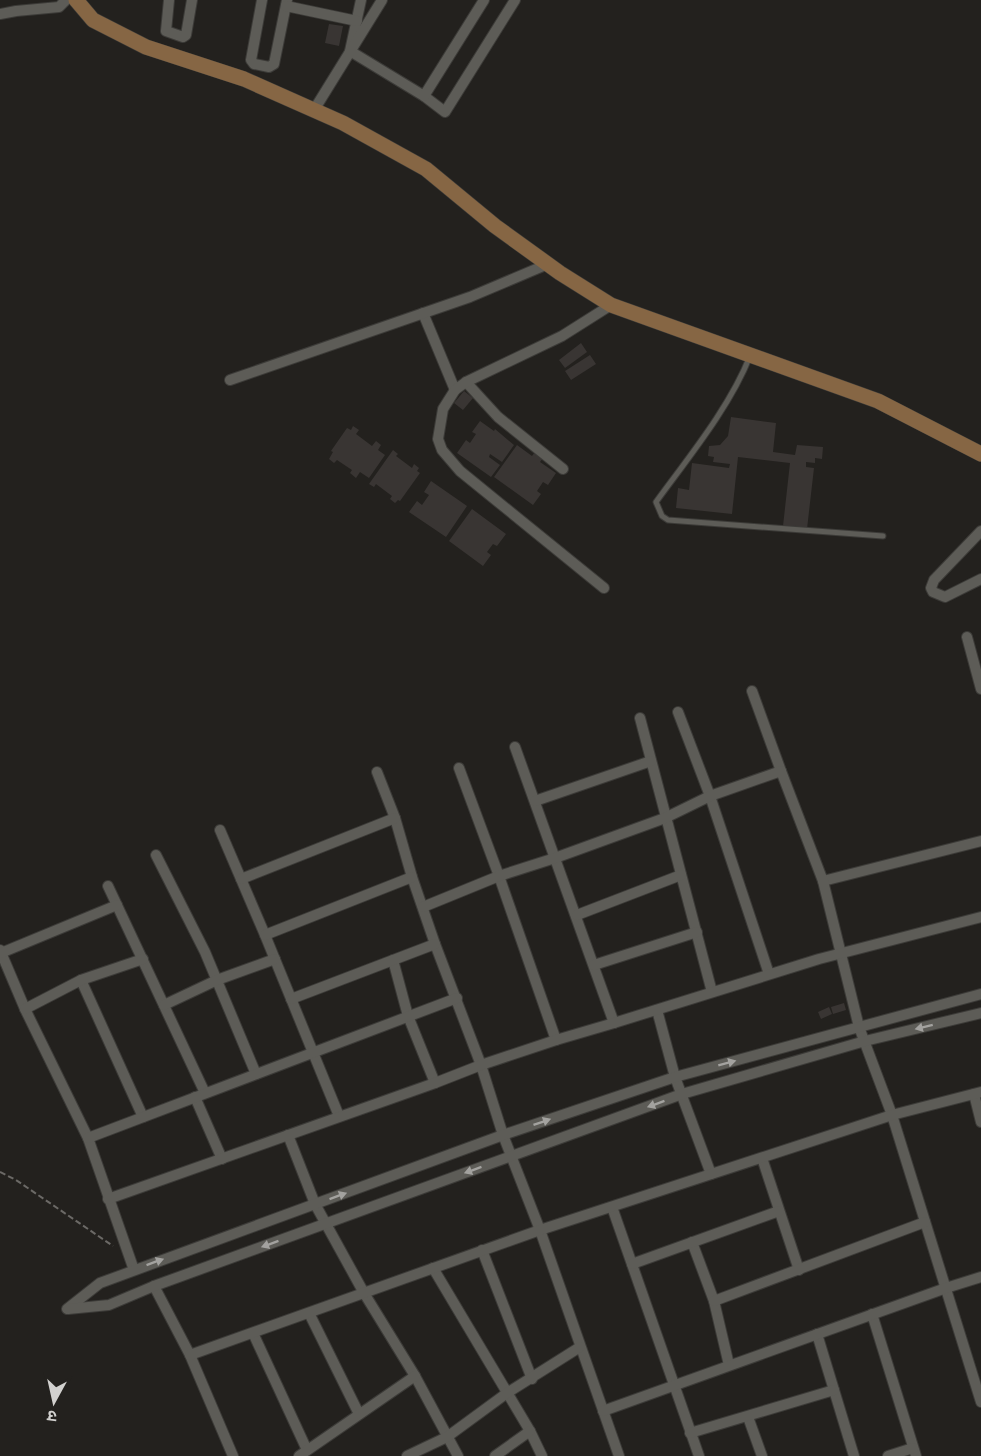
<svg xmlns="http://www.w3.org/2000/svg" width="981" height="1456" viewBox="0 0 981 1456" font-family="'DM Sans','Noto Sans Devanagari',sans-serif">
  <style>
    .building { fill: #393533 }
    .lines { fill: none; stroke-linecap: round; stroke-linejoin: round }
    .lane-casing { stroke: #3c3b38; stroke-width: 7 }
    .street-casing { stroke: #3c3b38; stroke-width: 12 }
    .secondary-casing { stroke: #3c3b38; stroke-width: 16 }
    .path { stroke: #6b6966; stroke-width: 2; stroke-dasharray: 6 3; stroke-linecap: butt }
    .lane { stroke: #5d5c57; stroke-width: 5 }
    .street { stroke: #5d5c57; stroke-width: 10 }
    .secondary { stroke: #866644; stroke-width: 15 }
    .oneway { fill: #a3a29f }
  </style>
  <rect width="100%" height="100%" fill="#23211e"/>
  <g class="building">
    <path d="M 329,24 L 343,26 L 339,46 L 325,43 Z"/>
    <path d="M 581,343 L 587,352 L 565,368 L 559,360 Z"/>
    <path d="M 590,355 L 596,364 L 571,380 L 565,371 Z"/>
    <path d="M 464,391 L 473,398 L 463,410 L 454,403 Z"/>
    <path d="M 731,417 L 776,423 L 773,452 L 795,455 L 797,445 L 823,447 L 822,459 L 815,458 L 815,463 L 806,462 L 806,467 L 814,468 L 807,529 L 783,526 L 790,463 L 738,457 L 732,514 L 676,508 L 678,488 L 689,490 L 692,463 L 729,468 L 730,464 L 713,462 L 714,457 L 708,456 L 709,446 L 720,445 L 728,436 Z"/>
    <path d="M 480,421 L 494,431 L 495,429 L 514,445 L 502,462 L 490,454 L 489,457 L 500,465 L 491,477 L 457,453 L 466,440 L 470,443 L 476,434 L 472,432 Z"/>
    <path d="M 353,426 L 359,430 L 356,434 L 372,446 L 376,441 L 381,445 L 378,450 L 385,455 L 369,478 L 360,472 L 356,478 L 350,473 L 352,470 L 337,460 L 334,463 L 329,459 L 333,452 L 331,451 L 347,428 L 351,430 Z"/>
    <path d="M 517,445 L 532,456 L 535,452 L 543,458 L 540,462 L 556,473 L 548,485 L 543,482 L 537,491 L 541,494 L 533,505 L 494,477 Z"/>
    <path d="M 393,450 L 398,454 L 396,456 L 412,468 L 414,464 L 419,468 L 417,471 L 420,473 L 400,501 L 398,500 L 395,503 L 390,499 L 392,496 L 376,484 L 374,487 L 369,484 Z"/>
    <path d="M 431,481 L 467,506 L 446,537 L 409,512 L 417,501 L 422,505 L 429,495 L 424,492 Z"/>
    <path d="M 472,509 L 506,534 L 497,546 L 493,544 L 487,552 L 491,555 L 483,566 L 449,541 Z"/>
    <path d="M 844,1003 L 846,1010 L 833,1014 L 831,1007 Z"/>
    <path d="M 829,1007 L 832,1014 L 821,1019 L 818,1012 Z"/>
  </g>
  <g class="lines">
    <g class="lane-casing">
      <path id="lane" d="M 750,356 C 730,407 688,458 656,502 L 662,516 L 668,520 L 883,536"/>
    </g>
    <g class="street-casing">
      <g id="street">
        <path d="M 169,0 L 166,31 L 183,37 L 186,35 L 192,0"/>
        <path d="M 262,0 L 251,60 L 254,64 L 269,67 L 274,64 L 287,0"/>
        <path d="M 361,0 L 350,51 L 424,96 L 445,112 L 515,0"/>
        <path d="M 286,6 L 357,21"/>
        <path d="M 0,14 L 16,11 L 59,7 L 66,0"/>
        <path d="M 424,96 L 484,0"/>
        <path d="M 314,110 L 382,0"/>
        <path d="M 423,313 L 455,390"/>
        <path d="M 230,380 L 470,297 L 548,264"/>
        <path d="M 466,382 L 498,417 L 563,469"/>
        <path d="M 981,531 L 934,580 L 931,588 L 933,592 L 945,597 L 981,579"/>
        <path d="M 604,588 L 460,471 L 442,450 L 438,439 L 443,409 L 455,390 L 466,382 L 562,336 L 611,305"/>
        <path d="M 967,637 L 981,689"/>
        <path d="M 752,691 L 781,771"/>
        <path d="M 678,712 L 710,796 L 769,974"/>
        <path d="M 640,718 L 712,992"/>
        <path d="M 515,747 L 614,1023"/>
        <path d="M 459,768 L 499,876 L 556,1040"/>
        <path d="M 377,772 L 395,818 L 412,877 L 435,944 L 481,1065 L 503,1135 L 540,1230 L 619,1456"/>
        <path d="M 535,801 L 651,761"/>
        <path d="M 220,830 L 265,935 L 339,1116"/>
        <path d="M 156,855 L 205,952 L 256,1074"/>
        <path d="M 241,879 L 395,818"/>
        <path d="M 823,881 L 981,841"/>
        <path d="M 108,886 L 205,1093"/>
        <path d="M 423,907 L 499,876 L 555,858 L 665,818 L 710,796 L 781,771 L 823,881 L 859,1027 L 892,1115 L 981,1402"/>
        <path d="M 577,915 L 681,875"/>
        <path d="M 265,935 L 412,877"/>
        <path d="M 0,950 L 25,1009 L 88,1138 L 134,1270"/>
        <path d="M 1,953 L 117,905"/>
        <path d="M 393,960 L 408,1016 L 435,1083"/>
        <path d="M 594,965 L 697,932"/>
        <path d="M 81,980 L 143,1117"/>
        <path d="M 291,999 L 435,944"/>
        <path d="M 164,1005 L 217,980 L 275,959"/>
        <path d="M 25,1009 L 81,980 L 143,959"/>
        <path d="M 657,1010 L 675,1077 L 711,1174"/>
        <path d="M 974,1094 L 981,1122"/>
        <path d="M 195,1097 L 222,1159"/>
        <path d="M 288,1135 L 315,1204 L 364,1293 L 415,1376 L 458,1456"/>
        <path d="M 88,1138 L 457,998"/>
        <path d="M 762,1158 L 799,1270"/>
        <path d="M 108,1199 L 435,1083 L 481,1065 L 556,1040 L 614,1023 L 819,959 L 981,917"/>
        <path d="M 612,1207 L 699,1456"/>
        <path d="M 692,1242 L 714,1301 L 729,1365"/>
        <path d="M 482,1250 L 532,1379"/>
        <path d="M 632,1264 L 779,1211"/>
        <path d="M 433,1268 L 530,1431 L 542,1456"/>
        <path d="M 154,1286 L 190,1355 L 233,1456"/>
        <path d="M 714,1301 L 925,1222"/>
        <path d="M 67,1309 L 100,1283 L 503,1135 L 675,1077 L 981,994"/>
        <path d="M 68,1309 L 109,1305 L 154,1286 L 682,1094 L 865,1041 L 981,1013"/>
        <path d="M 309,1313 L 359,1414"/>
        <path d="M 872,1314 L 916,1456"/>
        <path d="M 253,1333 L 307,1450"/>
        <path d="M 817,1334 L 854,1456"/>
        <path d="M 190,1355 L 540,1230 L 892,1115 L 981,1092"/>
        <path d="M 603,1411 L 946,1288 L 981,1277"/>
        <path d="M 748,1417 L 762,1456"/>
        <path d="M 690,1433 L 834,1390"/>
        <path d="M 299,1456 L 415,1376"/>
        <path d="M 407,1456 L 447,1437 L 507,1393 L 580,1347"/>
        <path d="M 495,1456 L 530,1431"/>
        <path d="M 888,1456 L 913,1448"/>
      </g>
    </g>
    <g class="secondary-casing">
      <path id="secondary" d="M 76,0 L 93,20 L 146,47 L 244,79 L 343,123 L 426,169 L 495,226 L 560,273 L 611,305 L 878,401 L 981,454"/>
    </g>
    <path class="path" d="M 0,1172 L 16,1180 L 113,1246"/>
    <use href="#lane" class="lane"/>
    <use href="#street" class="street"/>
    <use href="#secondary" class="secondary"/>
  </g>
  <defs><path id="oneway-solid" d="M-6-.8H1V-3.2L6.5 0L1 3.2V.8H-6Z" transform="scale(1.5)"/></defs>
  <g class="oneway">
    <use href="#oneway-solid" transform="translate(924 1027) rotate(166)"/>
    <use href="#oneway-solid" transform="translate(727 1063) rotate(-15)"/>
    <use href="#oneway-solid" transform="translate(656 1104) rotate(160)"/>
    <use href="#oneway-solid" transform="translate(542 1122) rotate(-19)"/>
    <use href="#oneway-solid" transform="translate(473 1170) rotate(160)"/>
    <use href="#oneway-solid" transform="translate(338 1196) rotate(-20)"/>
    <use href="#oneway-solid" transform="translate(270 1244) rotate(160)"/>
    <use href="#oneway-solid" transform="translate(155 1262) rotate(-20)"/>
  </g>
  <g transform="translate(54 1402) rotate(188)" stroke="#23211e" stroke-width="4.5" paint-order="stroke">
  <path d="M0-4.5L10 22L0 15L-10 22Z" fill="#d2d1cf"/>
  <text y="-9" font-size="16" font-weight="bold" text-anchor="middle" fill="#d2d1cf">उ</text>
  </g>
</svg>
